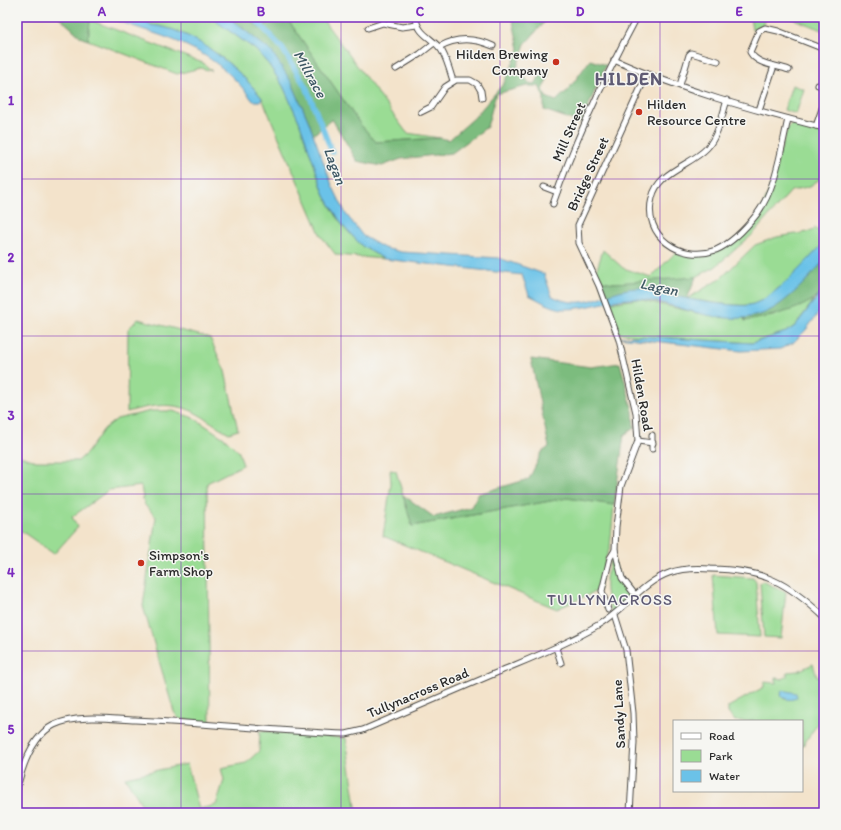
<svg xmlns="http://www.w3.org/2000/svg" width="841" height="830" viewBox="0 0 841 830" font-family="Itim,sans-serif">
  <style>
    .green { fill: #9adc94; stroke: #628460; fill-rule: evenodd }
    .forest { fill: #7bbc7e; stroke: #537454 }
    .water { fill: #6bc2e8; stroke: #4b768a }
    .lines { fill: none; stroke-linecap: round; stroke-linejoin: round }
    .canal { stroke: #6bc2e8; stroke-width: 5.5 }
    .street-casing { stroke: #494743; stroke-width: 7 }
    .street { stroke: #fff; stroke-width: 5 }
    .grid { fill: none; stroke: #7b2cbf; stroke-width: 1; stroke-opacity: 0.55 }
    .poi-dot { fill: #c8321e; stroke: #f6f6f2; stroke-width: 1.5 }
    .labels { text-anchor: middle; dominant-baseline: central; stroke-width: 3; stroke-linejoin: round; paint-order: stroke }
    .poi-label { font-size: 14px; fill: #2b2b2b; stroke: #f6f6f2; text-anchor: start }
    .street-label { font-size: 14px; fill: #2b2b2b; stroke: #f6f6f2 }
    .water-label { font-size: 15px; font-style: italic; fill: #3e5864; stroke: #f6f6f2 }
    .quarter-label { font-size: 16px; letter-spacing: 1px; fill: #5f5b74; stroke: #f6f6f2 }
    .district-label { font-size: 18px; font-weight: bold; letter-spacing: 1px; fill: #5f5b74; stroke: #f6f6f2 }
    .neatline { fill: none; stroke: #7b2cbf; stroke-width: 1.5 }
    .grid-label { font-size: 13px; text-anchor: middle; font-weight: bold; fill: #7b2cbf }
  </style>
  <rect width="100%" height="100%" fill="#f6f6f2"/>
  <filter id="ink" filterUnits="userSpaceOnUse"><feTurbulence type="fractalNoise" baseFrequency=".025" numOctaves="2"/><feDisplacementMap in="SourceGraphic" scale="8" xChannelSelector="R" yChannelSelector="G"/><feConvolveMatrix kernelMatrix="1 2 1 2 8 2 1 2 1" color-interpolation-filters="sRGB"/></filter>
  <filter id="wash" filterUnits="userSpaceOnUse"><feTurbulence type="fractalNoise" baseFrequency=".012" numOctaves="4" result="noise"/><feDisplacementMap in="SourceGraphic" scale="16" xChannelSelector="R" yChannelSelector="G"/><feGaussianBlur stdDeviation="0.9" result="paint"/><feColorMatrix in="noise" values="0 0 0 0 0 0 0 0 0 0 0 0 0 0 0 0 0 1.4 0 .05"/><feComposite in="paint" operator="in"/></filter>
  <g filter="url(#wash)">
    <rect width="100%" height="100%" fill="#f3e3cb"/>
    <g class="green">
      <path d="M 146,17 L 210,17 L 256,50 L 269,65 L 283,86 L 299,121 L 325,196 L 334,212 L 343,226 L 362,246 L 384,259 L 336,255 L 321,236 L 262,98 C 237,66 192,28 150,25 Z"/>
      <path d="M 248,17 L 276,17 L 260,29 Z"/>
      <path d="M 286,17 L 321,17 L 407,133 L 440,138 L 376,142 L 360,124 Z"/>
      <path d="M 750,17 L 767,17 L 763,25 L 752,30 Z"/>
      <path d="M 789,17 L 824,17 L 824,31 Z"/>
      <path d="M 90,20 L 203,63 L 212,71 L 200,68 L 177,74 L 88,40 Z"/>
      <path d="M 792,85 L 804,89 L 796,114 L 784,110 Z"/>
      <path d="M 791,124 L 824,131 L 824,172 L 820,179 L 810,186 L 791,191 L 752,235 L 715,267 L 696,277 L 673,280 L 615,283 L 600,281 L 596,272 L 603,250 L 623,268 L 651,277 L 675,253 C 691,258 704,254 719,248 C 763,232 769,189 781,149 C 784,142 785,130 791,124 Z"/>
      <path d="M 816,228 L 824,238 L 824,243 C 809,259 770,303 749,305 C 734,307 703,301 687,299 L 721,278 L 755,245 L 777,237 L 808,232 Z"/>
      <path d="M 638,299 L 697,313 L 744,318 L 745,321 L 773,316 L 814,300 L 795,326 L 786,332 L 752,343 L 639,336 L 619,333 L 609,303 Z"/>
      <path d="M 138,319 L 210,338 L 225,371 L 238,430 L 229,433 C 217,427 206,418 194,412 C 172,401 149,406 127,412 L 128,329 Z"/>
      <path d="M 151,411 L 173,411 L 194,418 L 227,440 L 239,452 L 243,465 L 207,483 L 210,722 L 179,719 L 174,712 L 143,606 L 156,517 L 144,504 L 141,486 L 109,490 L 72,517 L 78,527 L 54,554 L 17,528 L 17,455 L 36,461 L 78,461 L 87,453 L 104,429 L 117,419 Z"/>
      <path d="M 390,470 L 396,471 L 412,526 L 567,498 L 614,505 L 610,548 L 606,557 L 599,590 L 557,609 L 383,536 L 391,484 Z"/>
      <path d="M 613,557 L 621,584 L 629,595 L 629,598 L 612,613 C 604,594 603,576 613,557 Z"/>
      <path d="M 713,575 L 753,578 L 756,582 L 760,637 L 718,635 Z"/>
      <path d="M 762,581 L 786,592 L 781,638 L 764,637 L 760,583 Z"/>
      <path d="M 813,664 L 817,677 L 824,677 L 824,714 L 802,747 L 802,721 L 735,721 L 728,713 L 728,707 L 764,687 L 764,682 L 776,683 L 776,678 L 783,679 L 787,676 L 787,672 L 798,671 ZM 782,690 L 796,698 L 784,699 L 781,696 Z"/>
      <path d="M 260,731 L 346,738 L 357,813 L 147,813 L 125,777 L 187,764 L 199,809 L 216,805 L 224,780 L 221,768 L 246,763 L 259,751 Z"/>
    </g>
    <g class="forest">
      <path d="M 59,17 L 84,17 L 90,20 L 88,40 L 82,38 Z"/>
      <path d="M 228,17 L 248,17 L 260,29 L 276,17 L 286,17 L 360,124 L 376,142 L 440,138 L 449,140 L 474,118 L 504,83 L 519,49 L 512,17 L 549,17 L 525,44 L 517,67 L 529,83 L 535,84 L 543,71 L 549,75 L 543,89 L 546,97 L 556,101 L 568,90 L 590,60 L 606,65 L 581,123 L 544,110 L 544,97 L 539,86 L 527,86 L 496,94 L 487,127 L 452,153 L 401,159 L 382,166 L 357,161 L 332,119 L 313,135 L 308,120 L 292,83 L 243,28 Z"/>
      <path d="M 824,261 C 824,269 827,283 823,289 C 813,309 766,317 745,321 L 744,318 L 760,315 L 807,280 Z"/>
      <path d="M 696,277 L 687,299 L 642,288 L 605,297 L 600,281 L 615,283 Z"/>
      <path d="M 531,359 L 591,367 L 620,363 L 633,411 L 634,428 L 624,435 L 614,505 L 567,498 L 412,526 L 403,495 L 434,517 L 471,507 L 478,494 L 529,479 L 542,452 L 549,447 Z"/>
    </g>
    <g class="water">
      <path d="M 109,17 L 146,17 L 150,25 C 192,28 237,66 262,98 L 261,101 L 253,101 C 237,79 217,61 193,49 C 167,35 136,29 109,17 Z"/>
      <path d="M 210,17 L 228,17 L 272,52 L 292,83 L 308,120 L 332,185 L 346,214 L 363,236 L 384,248 L 401,252 L 499,258 L 544,274 L 552,296 C 588,314 608,287 641,288 C 653,289 667,294 679,297 C 697,301 716,304 734,305 C 739,305 745,306 749,305 C 773,301 807,260 824,243 L 824,261 C 808,279 783,308 759,315 C 718,327 678,303 639,299 C 615,297 587,310 563,309 C 551,308 539,300 529,295 L 522,275 L 384,259 L 362,246 L 343,226 L 325,196 L 299,121 L 283,86 L 269,65 L 256,50 Z"/>
      <path d="M 824,288 L 824,306 L 805,331 L 793,343 L 780,349 L 741,351 L 619,337 L 639,336 L 752,343 L 786,332 L 795,326 Z"/>
      <path d="M 782,690 L 796,693 L 797,697 C 792,701 786,700 781,696 Z"/>
    </g>
    <g class="lines">
      <path class="canal" d="M 253,17 L 282,48 L 307,89 L 332,152"/>
    </g>
  </g>
  <g filter="url(#ink)">
    <g class="lines">
      <g class="street-casing">
        <g id="street">
          <path d="M 416,17 C 417,35 434,38 442,51 C 447,60 450,71 453,81"/>
          <path d="M 368,28 L 383,23 L 402,27 L 417,25"/>
          <path d="M 439,47 C 456,37 475,38 493,46"/>
          <path d="M 614,60 C 681,90 753,110 824,128"/>
          <path d="M 396,69 L 420,54 L 434,43"/>
          <path d="M 789,70 C 776,65 757,65 750,52 L 759,31 L 765,28 L 778,31 L 824,49"/>
          <path d="M 680,85 L 689,55 L 691,53 L 718,61"/>
          <path d="M 818,85 L 824,87"/>
          <path d="M 727,100 C 722,116 718,136 707,148 C 690,166 658,171 652,198 C 642,236 681,263 716,250 C 732,243 746,228 757,214 C 776,188 781,150 788,119"/>
          <path d="M 759,110 L 774,66"/>
          <path d="M 421,112 L 431,107 L 445,87 L 456,80 L 470,80 L 477,84 L 481,91 L 482,98"/>
          <path d="M 816,126 L 824,103"/>
          <path d="M 544,187 L 557,192"/>
          <path d="M 553,204 C 575,139 605,77 637,17"/>
          <path d="M 638,441 L 653,443"/>
          <path d="M 652,449 L 652,435"/>
          <path d="M 636,596 L 622,578 L 615,550 L 616,527 L 621,486 L 638,441 L 636,413 L 619,340 L 599,286 L 579,243 L 578,225 L 647,74"/>
          <path d="M 608,610 L 602,591 L 610,558 L 615,550"/>
          <path d="M 615,615 L 626,650 L 633,713 L 634,742 L 630,813"/>
          <path d="M 556,648 L 561,663"/>
          <path d="M 17,789 C 22,767 32,736 54,725 C 76,714 111,719 135,720 C 205,723 276,731 346,734 L 363,730 C 410,710 456,690 503,670 C 534,657 567,644 596,627 C 622,613 641,583 669,573 C 682,568 697,568 711,569 C 763,570 786,581 824,617"/>
        </g>
      </g>
      <use href="#street" class="street"/>
    </g>
  </g>
  <path class="grid" d="M 181,17 L 181,813M 341,17 L 341,813M 500,17 L 500,813M 660,17 L 660,813M 17,179 L 824,179M 17,336 L 824,336M 17,494 L 824,494M 17,651 L 824,651"/>
  <g class="poi-dot">
    <circle cx="556" cy="62" r="4"/>
    <circle cx="639" cy="112" r="4"/>
    <circle cx="141" cy="563" r="4"/>
  </g>
  <g class="labels">
    <g class="poi-label">
      <text x="548" y="54" text-anchor="end">Hilden Brewing<tspan x="548" dy="16">Company</tspan></text>
      <text x="647" y="104">Hilden<tspan x="647" dy="16">Resource Centre</tspan></text>
      <text x="149" y="555">Simpson's<tspan x="149" dy="16">Farm Shop</tspan></text>
    </g>
    <g class="street-label">
      <text transform="translate(569 132) rotate(-66)">Mill Street</text>
      <text transform="translate(588 174) rotate(-65)">Bridge Street</text>
      <text transform="translate(642 395) rotate(80)">Hilden Road</text>
      <text transform="translate(418 693) rotate(-23)">Tullynacross Road</text>
      <text transform="translate(619 714) rotate(-93)">Sandy Lane</text>
    </g>
    <g class="water-label">
      <text transform="translate(310 74) rotate(61)">Millrace</text>
      <text transform="translate(335 166) rotate(70)">Lagan</text>
      <text transform="translate(659 287) rotate(12)">Lagan</text>
    </g>
    <g class="quarter-label">
      <text x="610" y="599">TULLYNACROSS</text>
    </g>
    <g class="district-label">
      <text x="629" y="79">HILDEN</text>
    </g>
  </g>
  <rect width="841" height="830" fill="none" stroke="#f6f6f2" stroke-width="44"/>
  <rect x="673" y="720" width="130" height="72" fill="#f6f6f2" stroke="#a5a5a2"/>
  <rect x="681" y="733" width="20" height="6" fill="#ffffff" stroke="#a5a5a2"/>
  <text x="709" y="740" font-size="12" fill="#2b2b2b">Road</text>
  <rect x="681" y="750" width="20" height="12" fill="#9adc94" stroke="#a5a5a2"/>
  <text x="709" y="760" font-size="12" fill="#2b2b2b">Park</text>
  <rect x="681" y="770" width="20" height="12" fill="#6bc2e8" stroke="#a5a5a2"/>
  <text x="709" y="780" font-size="12" fill="#2b2b2b">Water</text>
  <rect x="22" y="22" width="797" height="786" class="neatline"/>
  <g class="grid-label">
    <text x="102" y="16">A</text>
    <text x="261" y="16">B</text>
    <text x="420" y="16">C</text>
    <text x="580" y="16">D</text>
    <text x="739" y="16">E</text>
    <text x="11" y="105">1</text>
    <text x="11" y="262">2</text>
    <text x="11" y="420">3</text>
    <text x="11" y="577">4</text>
    <text x="11" y="734">5</text>
  </g>
</svg>
